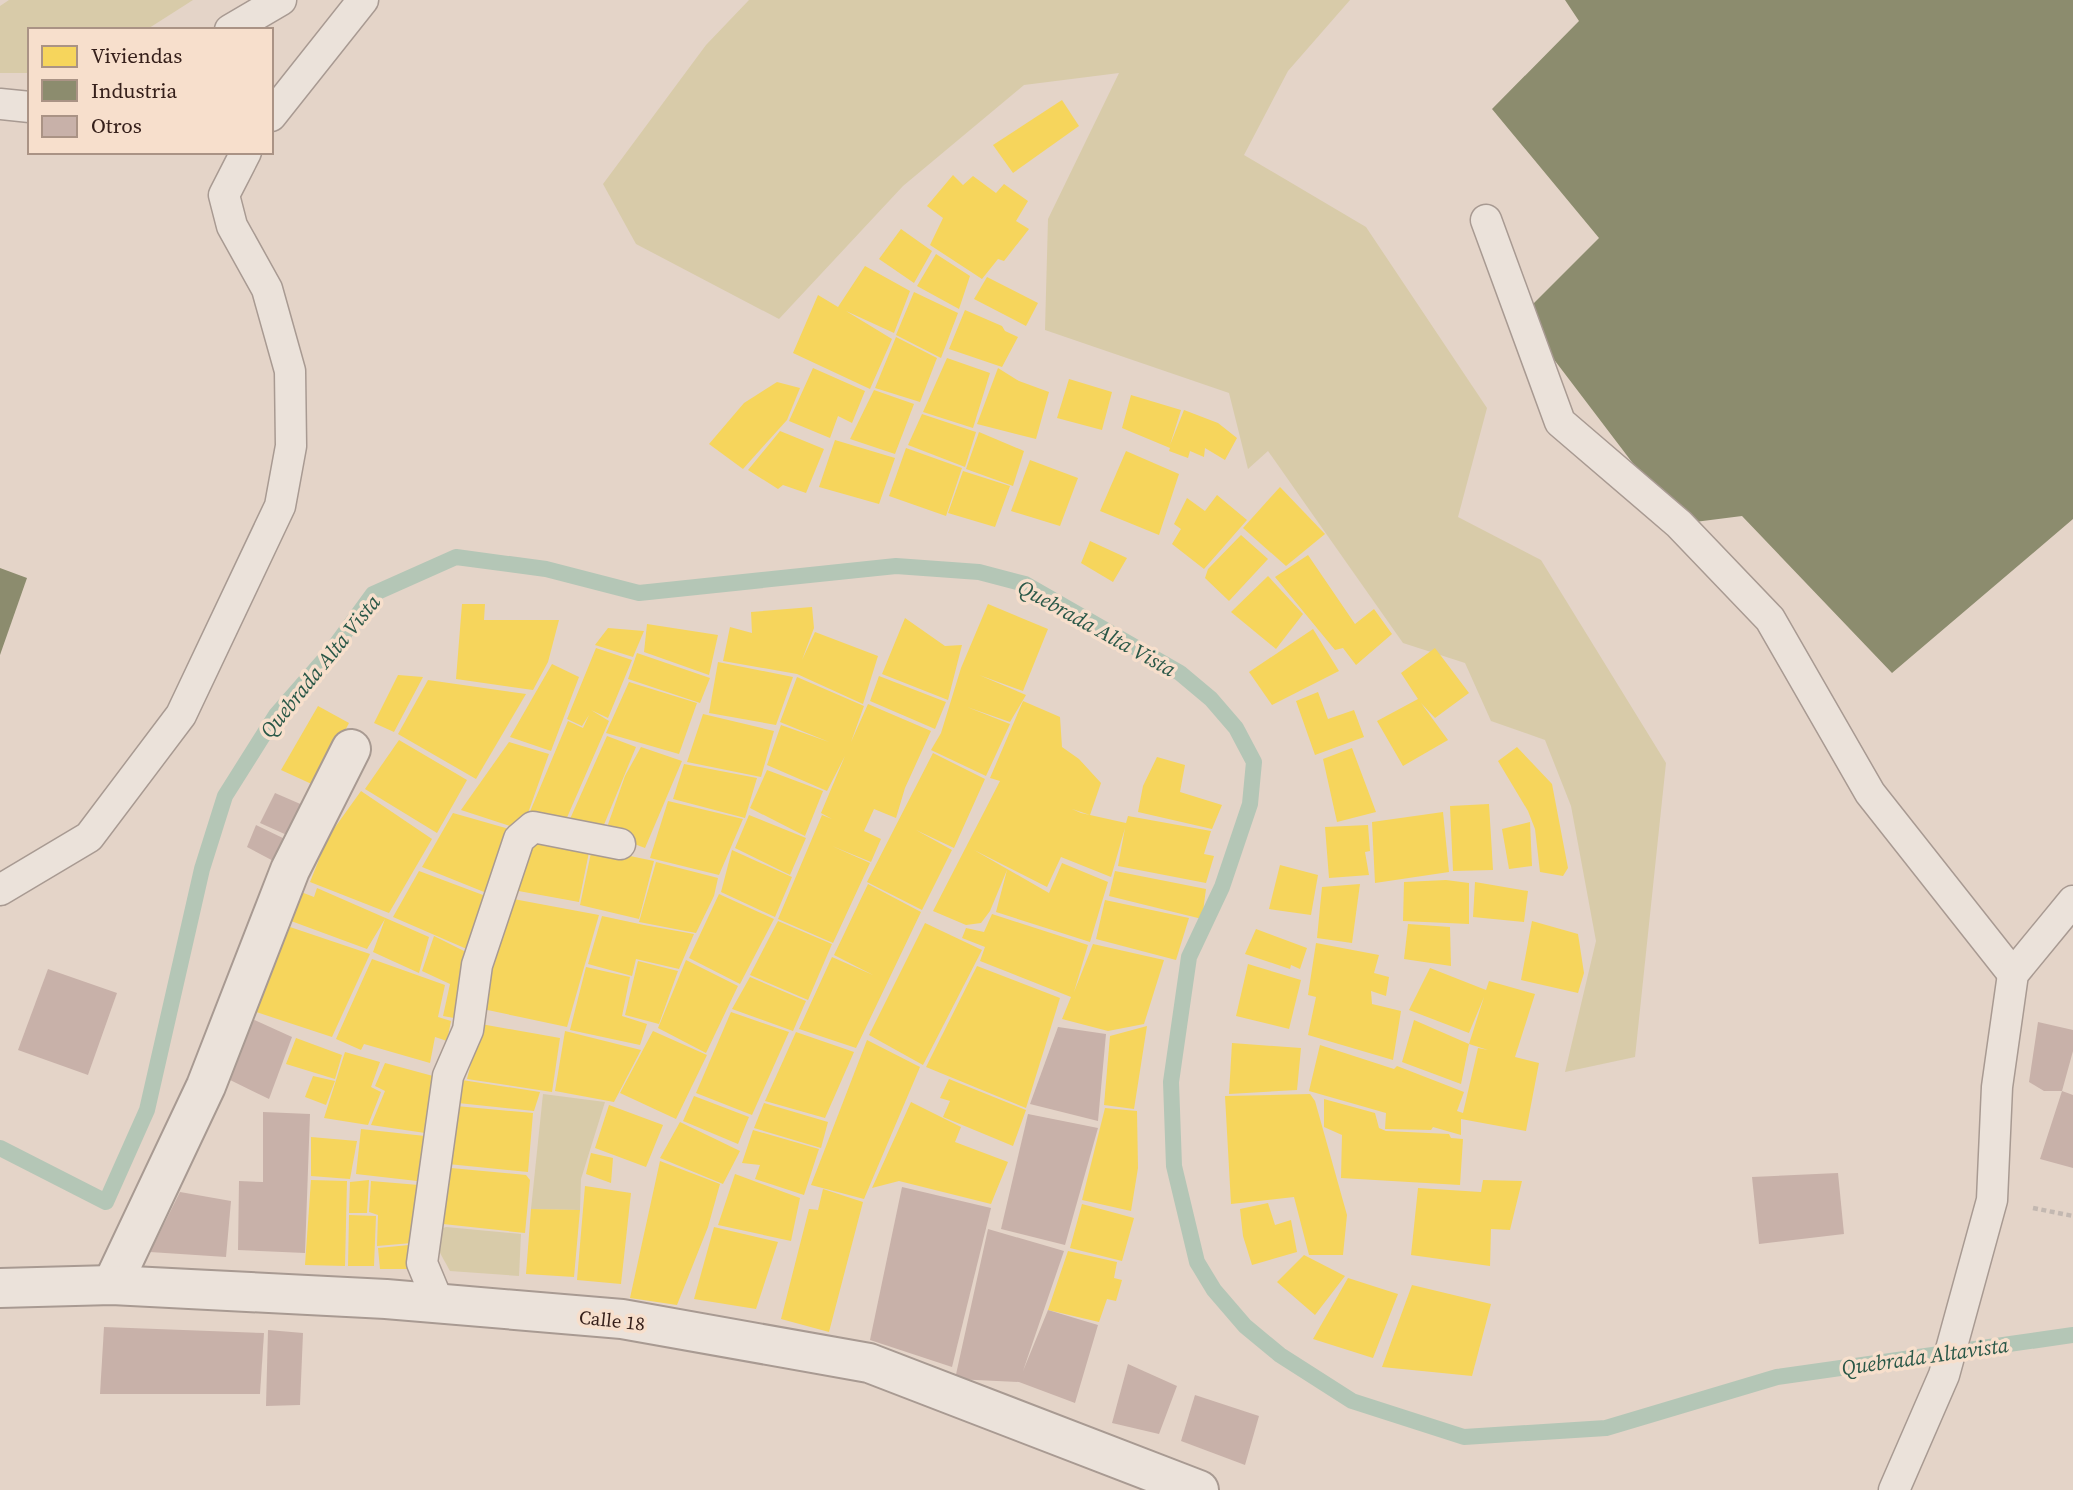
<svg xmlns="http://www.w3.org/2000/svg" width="2073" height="1490" viewBox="0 0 2073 1490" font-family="'Source Serif 4',serif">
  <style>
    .green { fill: #d8cba9 }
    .homes { fill: #f6d55c }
    .industry { fill: #8c8c6e }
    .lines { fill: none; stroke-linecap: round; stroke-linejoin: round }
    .stream { stroke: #b4c6b6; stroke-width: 16 }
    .building { fill: #c8b1a9 }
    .service-casing { stroke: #a89a92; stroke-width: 33 }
    .minor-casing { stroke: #a89a92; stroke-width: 42 }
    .tertiary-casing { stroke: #a89a92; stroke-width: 42 }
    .path { stroke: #c3b8b1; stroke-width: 4.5; stroke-dasharray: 5 3.5; stroke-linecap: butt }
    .service { stroke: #ebe2da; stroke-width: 30 }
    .minor { stroke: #ebe2da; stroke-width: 38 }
    .tertiary { stroke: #ebe2da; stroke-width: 38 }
    .labels { text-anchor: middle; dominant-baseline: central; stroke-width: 7; stroke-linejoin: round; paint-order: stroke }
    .street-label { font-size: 19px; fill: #36201b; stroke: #f7dfcc }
    .water-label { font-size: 21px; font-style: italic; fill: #295747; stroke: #f7dfcc }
  </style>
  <rect width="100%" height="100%" fill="#e4d4c8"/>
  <g class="green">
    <path d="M 9,0 L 193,0 L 146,30 L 30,30 L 30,73 L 0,73 L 0,6 Z"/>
    <path d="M 749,0 L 1350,0 L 1288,71 L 1244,155 L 1366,227 L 1487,408 L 1458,517 L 1541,560 L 1666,763 L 1635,1057 L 1565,1072 L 1596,941 L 1571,806 L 1545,740 L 1491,721 L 1465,663 L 1403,643 L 1268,451 L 1248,469 L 1229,393 L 1045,330 L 1048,219 L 1119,73 L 1024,85 L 903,186 L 779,319 L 636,244 L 603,184 L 706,45 Z"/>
    <path d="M 543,1094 L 605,1102 L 581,1179 L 580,1210 L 531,1209 Z"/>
    <path d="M 446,1227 L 521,1234 L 519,1276 L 450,1271 L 440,1253 L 440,1229 Z"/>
  </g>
  <g class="homes">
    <path d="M 1062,100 L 1079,126 L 1013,173 L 993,145 Z"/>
    <path d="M 953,175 L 963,185 L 973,176 L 996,193 L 1004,184 L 1028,201 L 1016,221 L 1029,229 L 1004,261 L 998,259 L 982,279 L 930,245 L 943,218 L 927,206 Z"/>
    <path d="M 901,229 L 932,251 L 914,283 L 879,259 Z"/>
    <path d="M 936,254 L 970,276 L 959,309 L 917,286 Z"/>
    <path d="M 865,266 L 910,291 L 894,333 L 846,311 L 892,339 L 870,389 L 793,353 L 818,295 L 838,307 Z"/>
    <path d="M 987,277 L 1038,303 L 1026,326 L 974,299 Z"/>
    <path d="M 914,292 L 958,313 L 941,358 L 896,335 Z"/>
    <path d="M 965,310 L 1002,326 L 1005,331 L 1018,337 L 1002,367 L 949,349 Z"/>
    <path d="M 896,337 L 937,358 L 920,402 L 875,388 Z"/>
    <path d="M 947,358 L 990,373 L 973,428 L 923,412 Z"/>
    <path d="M 813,368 L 865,391 L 852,423 L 838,416 L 830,438 L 789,421 Z"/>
    <path d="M 998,368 L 1019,381 L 1049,392 L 1036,439 L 977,424 Z"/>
    <path d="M 1069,379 L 1112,392 L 1102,430 L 1057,418 Z"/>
    <path d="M 777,382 L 800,388 L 787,420 L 743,469 L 709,444 L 744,403 Z"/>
    <path d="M 874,390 L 914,404 L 895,454 L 850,439 Z"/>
    <path d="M 1131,395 L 1181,410 L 1170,445 L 1184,410 L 1218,423 L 1237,438 L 1225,460 L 1205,448 L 1204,457 L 1190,451 L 1188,458 L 1169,451 L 1170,448 L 1122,428 Z"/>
    <path d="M 922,414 L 976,432 L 965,467 L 908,445 Z"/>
    <path d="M 780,431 L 824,449 L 806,493 L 783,485 L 778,489 L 748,470 Z"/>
    <path d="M 979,432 L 1024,451 L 1013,486 L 966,469 Z"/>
    <path d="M 835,440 L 895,458 L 879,504 L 819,487 Z"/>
    <path d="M 906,448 L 962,468 L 946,516 L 889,496 Z"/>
    <path d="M 1126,451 L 1179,474 L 1159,535 L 1100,511 Z"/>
    <path d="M 1030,460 L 1078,478 L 1060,526 L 1011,511 Z"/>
    <path d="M 963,471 L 1010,486 L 995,527 L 948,513 Z"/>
    <path d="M 1280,487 L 1325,534 L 1286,566 L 1243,528 Z"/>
    <path d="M 1217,495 L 1247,520 L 1204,569 L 1172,544 L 1181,529 L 1174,524 L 1187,498 L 1205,511 Z"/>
    <path d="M 1241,535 L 1268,559 L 1229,601 L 1205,578 L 1208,569 Z"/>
    <path d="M 1090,541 L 1127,558 L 1113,582 L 1081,563 Z"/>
    <path d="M 1308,555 L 1355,624 L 1374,609 L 1392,634 L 1356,665 L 1343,648 L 1335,650 L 1275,577 Z"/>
    <path d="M 1268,576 L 1303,614 L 1276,649 L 1231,612 Z"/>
    <path d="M 462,604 L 485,604 L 484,620 L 559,620 L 548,662 L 533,690 L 456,679 Z"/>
    <path d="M 988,604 L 1048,629 L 1023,691 L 979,675 L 1026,695 L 1010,722 L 967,707 L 1010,724 L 986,776 L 931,750 L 941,733 L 961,668 Z"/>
    <path d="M 812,607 L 814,628 L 802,660 L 815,632 L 878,656 L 863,704 L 797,674 L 723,661 L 730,627 L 752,633 L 751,612 Z"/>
    <path d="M 905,618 L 945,646 L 962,645 L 948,700 L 882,674 Z"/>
    <path d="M 647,624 L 718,635 L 709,675 L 644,652 Z"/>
    <path d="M 608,628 L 644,631 L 633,657 L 595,645 Z"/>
    <path d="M 1313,629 L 1339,671 L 1272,705 L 1249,672 Z"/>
    <path d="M 596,648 L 632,660 L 608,718 L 591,710 L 609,721 L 562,829 L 529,814 L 568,721 L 583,728 L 589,715 L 582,726 L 567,719 Z"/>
    <path d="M 1435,648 L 1469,693 L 1435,718 L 1421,703 L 1448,740 L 1403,766 L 1377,721 L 1418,699 L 1401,673 Z"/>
    <path d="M 637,653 L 710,678 L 700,703 L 628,679 Z"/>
    <path d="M 718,662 L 793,677 L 776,725 L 709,713 Z"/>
    <path d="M 552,664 L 579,677 L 551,751 L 510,737 Z"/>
    <path d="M 398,675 L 423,677 L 394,732 L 374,723 Z"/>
    <path d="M 879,676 L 946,702 L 935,729 L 870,701 Z"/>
    <path d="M 797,677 L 864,706 L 851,742 L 868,704 L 931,731 L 905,788 L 896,818 L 874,809 L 864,831 L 881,839 L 871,862 L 832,846 L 870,863 L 833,943 L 778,919 L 822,815 L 832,819 L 821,813 L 845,756 L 827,791 L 767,765 L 781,725 L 829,742 L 780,722 Z"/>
    <path d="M 428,680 L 526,694 L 476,779 L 398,734 Z"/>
    <path d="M 629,682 L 697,703 L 679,754 L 606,733 Z"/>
    <path d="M 1318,692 L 1328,719 L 1354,710 L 1364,737 L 1315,755 L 1296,701 Z"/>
    <path d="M 1023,701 L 1060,717 L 1062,747 L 1079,759 L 1101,783 L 1090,815 L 1072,809 L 1081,813 L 1126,823 L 1128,816 L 1211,831 L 1204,854 L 1214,856 L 1206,883 L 1118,866 L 1125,828 L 1111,877 L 1061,857 L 1047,887 L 974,850 L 1049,893 L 1062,863 L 1108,882 L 1090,942 L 996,912 L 1007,870 L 990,911 L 981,923 L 966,925 L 933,911 L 1000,781 L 990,778 Z"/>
    <path d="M 318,706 L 349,723 L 316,786 L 281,770 Z"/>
    <path d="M 703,714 L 774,731 L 761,777 L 687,762 Z"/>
    <path d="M 607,736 L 636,747 L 601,832 L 570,819 Z"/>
    <path d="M 399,740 L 467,780 L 437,833 L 365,789 Z"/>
    <path d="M 509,742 L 549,754 L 522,830 L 461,810 Z"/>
    <path d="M 641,747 L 682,761 L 645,848 L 605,833 L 625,776 Z"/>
    <path d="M 1517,747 L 1552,784 L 1568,868 L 1563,876 L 1540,872 L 1535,829 L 1528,811 L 1498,761 Z"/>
    <path d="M 1352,748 L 1376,812 L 1337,822 L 1323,759 Z"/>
    <path d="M 933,753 L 985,779 L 954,848 L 916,830 L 952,850 L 922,910 L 867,882 Z"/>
    <path d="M 1157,757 L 1185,765 L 1180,792 L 1222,805 L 1212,829 L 1138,812 L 1143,786 Z"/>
    <path d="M 684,764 L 757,778 L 745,818 L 673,799 Z"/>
    <path d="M 767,770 L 823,791 L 805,836 L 750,808 Z"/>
    <path d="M 361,791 L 432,839 L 389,913 L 310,882 L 328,837 Z"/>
    <path d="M 668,801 L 743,819 L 719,875 L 650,858 Z"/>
    <path d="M 1489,804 L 1493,870 L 1453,871 L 1450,806 Z"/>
    <path d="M 1443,812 L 1449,872 L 1375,883 L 1372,822 Z"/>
    <path d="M 453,813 L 516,831 L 494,896 L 422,867 Z"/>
    <path d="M 749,815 L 806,838 L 790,875 L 735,848 Z"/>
    <path d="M 1530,822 L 1532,866 L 1509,869 L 1502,829 Z"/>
    <path d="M 1368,825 L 1370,851 L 1365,852 L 1369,875 L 1329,878 L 1325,827 Z"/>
    <path d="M 527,835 L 590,847 L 579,902 L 513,890 Z"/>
    <path d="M 592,848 L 654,861 L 639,919 L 580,905 Z"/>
    <path d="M 732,850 L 792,877 L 775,917 L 721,892 Z"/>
    <path d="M 656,862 L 718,878 L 714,896 L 696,933 L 639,922 Z"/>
    <path d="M 1280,865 L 1318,875 L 1311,915 L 1269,909 Z"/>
    <path d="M 419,871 L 491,898 L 476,953 L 393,917 Z"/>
    <path d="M 1115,871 L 1206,889 L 1202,919 L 1109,896 Z"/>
    <path d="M 1446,880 L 1469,883 L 1469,924 L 1403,921 L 1404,882 Z"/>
    <path d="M 1475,882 L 1528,891 L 1524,922 L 1473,917 Z"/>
    <path d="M 868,884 L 921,912 L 856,1048 L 799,1029 L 832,957 L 873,975 L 834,955 Z"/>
    <path d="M 1360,884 L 1352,943 L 1317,938 L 1322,887 Z"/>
    <path d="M 317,888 L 429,937 L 419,973 L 373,952 L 385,919 L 367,949 L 291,921 L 301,892 L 314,897 Z"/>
    <path d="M 719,894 L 774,919 L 740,984 L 689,958 Z"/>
    <path d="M 508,898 L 599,915 L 567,1027 L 478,1008 Z"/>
    <path d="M 1105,900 L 1189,918 L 1176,960 L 1096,939 Z"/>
    <path d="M 992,914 L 1088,945 L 1074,992 L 1093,944 L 1164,960 L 1144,1024 L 1108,1031 L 1062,1019 L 1071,997 L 980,961 L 985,947 L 962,938 L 966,928 L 984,932 Z"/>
    <path d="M 602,916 L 644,925 L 694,934 L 679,969 L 636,959 L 632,976 L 588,964 Z"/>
    <path d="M 778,921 L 832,944 L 808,1000 L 750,975 Z"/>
    <path d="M 1532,921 L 1578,934 L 1584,973 L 1578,993 L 1521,980 Z"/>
    <path d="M 925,923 L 982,950 L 923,1065 L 869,1035 Z"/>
    <path d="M 1408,924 L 1450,927 L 1451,966 L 1404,959 Z"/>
    <path d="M 290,927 L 370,954 L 332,1037 L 253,1011 Z"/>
    <path d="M 1256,929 L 1307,948 L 1300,969 L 1291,965 L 1290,969 L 1245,954 Z"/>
    <path d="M 434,936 L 474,956 L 454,1018 L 443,1016 L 450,984 L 422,971 Z"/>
    <path d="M 1316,943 L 1379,955 L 1374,973 L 1389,977 L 1386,996 L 1371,991 L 1372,1004 L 1401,1011 L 1393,1060 L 1308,1035 L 1316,997 L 1308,995 Z"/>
    <path d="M 372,959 L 445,985 L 438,1017 L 451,1021 L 447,1041 L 435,1037 L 430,1063 L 364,1044 L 361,1050 L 336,1039 Z"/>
    <path d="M 686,960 L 738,986 L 706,1053 L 658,1028 Z"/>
    <path d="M 638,961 L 678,971 L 659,1024 L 625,1015 Z"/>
    <path d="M 1248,964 L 1301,980 L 1289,1029 L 1236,1016 Z"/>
    <path d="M 977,966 L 1060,998 L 1026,1108 L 926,1067 Z"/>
    <path d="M 586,967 L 630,977 L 622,1016 L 647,1024 L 640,1045 L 570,1030 Z"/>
    <path d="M 1430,968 L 1486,990 L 1489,981 L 1535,994 L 1515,1057 L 1539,1063 L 1526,1131 L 1461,1119 L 1461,1135 L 1433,1127 L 1431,1130 L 1385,1129 L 1386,1113 L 1309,1091 L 1320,1045 L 1394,1069 L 1397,1066 L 1464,1092 L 1457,1111 L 1463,1113 L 1478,1048 L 1488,1050 L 1469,1044 L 1484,997 L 1469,1033 L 1409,1010 Z"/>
    <path d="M 750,977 L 806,1001 L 793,1031 L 732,1009 Z"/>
    <path d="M 731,1012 L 789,1032 L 752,1115 L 696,1093 Z"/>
    <path d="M 1414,1020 L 1469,1044 L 1461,1084 L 1402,1062 Z"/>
    <path d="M 481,1024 L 560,1038 L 552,1092 L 467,1079 Z"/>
    <path d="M 1147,1026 L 1134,1109 L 1104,1105 L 1110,1036 Z"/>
    <path d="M 565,1031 L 641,1050 L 614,1102 L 555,1091 Z"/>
    <path d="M 653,1031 L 707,1055 L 676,1119 L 620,1093 Z"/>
    <path d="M 796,1032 L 854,1052 L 825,1118 L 765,1101 Z"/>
    <path d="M 296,1038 L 342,1055 L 335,1079 L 286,1064 Z"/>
    <path d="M 867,1040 L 920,1067 L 864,1199 L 811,1185 Z"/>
    <path d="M 1232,1043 L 1301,1048 L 1297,1090 L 1229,1094 Z"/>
    <path d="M 345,1052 L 380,1062 L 371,1087 L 381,1092 L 368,1125 L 324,1118 Z"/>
    <path d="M 385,1063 L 444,1079 L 432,1134 L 371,1125 L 385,1091 L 375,1086 Z"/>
    <path d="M 313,1076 L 335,1081 L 326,1105 L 305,1097 Z"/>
    <path d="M 949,1079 L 1026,1110 L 1013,1146 L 943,1117 L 950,1101 L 940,1098 Z"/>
    <path d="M 462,1080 L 540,1092 L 534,1111 L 458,1103 Z"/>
    <path d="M 1310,1094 L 1315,1101 L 1347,1215 L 1343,1255 L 1309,1255 L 1294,1197 L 1231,1204 L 1225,1096 Z"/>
    <path d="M 694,1096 L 749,1117 L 738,1144 L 683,1121 Z"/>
    <path d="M 1324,1099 L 1375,1113 L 1379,1128 L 1386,1131 L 1449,1134 L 1451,1138 L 1463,1139 L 1460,1185 L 1341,1178 L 1342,1135 L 1324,1127 Z"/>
    <path d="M 911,1102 L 961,1127 L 955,1142 L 1008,1162 L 991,1204 L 899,1181 L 872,1188 Z"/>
    <path d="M 764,1103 L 828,1122 L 821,1148 L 754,1128 Z"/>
    <path d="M 609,1105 L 663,1125 L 646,1167 L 595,1148 Z"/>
    <path d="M 456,1106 L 533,1113 L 528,1172 L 448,1164 Z"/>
    <path d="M 1105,1108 L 1137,1111 L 1138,1168 L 1131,1211 L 1082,1200 Z"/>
    <path d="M 680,1122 L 740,1151 L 723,1184 L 660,1158 Z"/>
    <path d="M 361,1129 L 425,1136 L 417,1181 L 356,1174 Z"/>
    <path d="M 753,1130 L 819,1149 L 804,1195 L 755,1179 L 760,1165 L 742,1163 Z"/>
    <path d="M 311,1137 L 357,1141 L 350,1179 L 311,1176 Z"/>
    <path d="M 591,1153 L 613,1158 L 611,1183 L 586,1174 Z"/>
    <path d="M 660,1161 L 720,1184 L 708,1227 L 677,1305 L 630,1298 Z"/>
    <path d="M 451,1168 L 526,1175 L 530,1180 L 525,1233 L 443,1224 Z"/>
    <path d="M 735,1174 L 800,1198 L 791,1241 L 718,1225 Z"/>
    <path d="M 311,1180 L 347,1181 L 345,1266 L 305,1265 Z"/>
    <path d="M 369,1180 L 367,1213 L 349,1213 L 350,1182 Z"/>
    <path d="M 1483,1180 L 1522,1181 L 1510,1230 L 1491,1229 L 1490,1266 L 1411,1255 L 1418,1188 L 1481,1192 Z"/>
    <path d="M 371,1181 L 419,1185 L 412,1243 L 377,1246 L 378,1215 L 369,1212 Z"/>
    <path d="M 585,1186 L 631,1193 L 621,1284 L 577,1280 Z"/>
    <path d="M 823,1189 L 863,1202 L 829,1332 L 781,1319 L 809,1209 L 818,1210 Z"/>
    <path d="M 1268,1203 L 1275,1225 L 1291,1220 L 1297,1252 L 1252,1265 L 1243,1236 L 1240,1209 Z"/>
    <path d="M 1082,1204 L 1134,1218 L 1122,1261 L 1070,1248 Z"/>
    <path d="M 531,1209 L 580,1210 L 574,1277 L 526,1274 Z"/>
    <path d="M 349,1215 L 376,1216 L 374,1266 L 348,1266 Z"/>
    <path d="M 714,1227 L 778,1242 L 756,1309 L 694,1299 Z"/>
    <path d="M 409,1245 L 410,1269 L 380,1269 L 378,1248 Z"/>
    <path d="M 1068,1251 L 1117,1262 L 1114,1278 L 1122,1280 L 1116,1301 L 1107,1299 L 1099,1322 L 1048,1310 Z"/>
    <path d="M 1304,1255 L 1345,1276 L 1315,1315 L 1277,1282 Z"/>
    <path d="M 1348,1278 L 1398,1294 L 1373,1358 L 1313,1339 Z"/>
    <path d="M 1412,1285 L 1491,1304 L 1472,1376 L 1382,1367 Z"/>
  </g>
  <g class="industry">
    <path d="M 1565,0 L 2073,0 L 2073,519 L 1892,673 L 1742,516 L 1679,524 L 1521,316 L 1599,238 L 1492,109 L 1579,21 Z"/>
    <path d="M 0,568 L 27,578 L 0,655 Z"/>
  </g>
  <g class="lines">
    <path class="stream" d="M 0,1148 L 106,1202 L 147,1110 L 202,869 L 225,796 L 276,715 L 330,653 L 373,594 L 456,557 L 546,569 L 639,593 L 896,566 L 979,572 L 1025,584 L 1180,673 L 1211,699 L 1236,728 L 1254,762 L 1250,804 L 1222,887 L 1189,957 L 1171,1082 L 1174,1166 L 1197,1262 L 1214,1290 L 1245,1326 L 1280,1355 L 1352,1401 L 1464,1437 L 1606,1428 L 1777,1377 L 2073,1335"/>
  </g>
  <g class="building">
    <path d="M 275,793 L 305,806 L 289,836 L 260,823 Z"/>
    <path d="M 256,825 L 289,841 L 279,864 L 247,847 Z"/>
    <path d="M 48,969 L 117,993 L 88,1075 L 18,1050 Z"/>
    <path d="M 248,1017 L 292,1037 L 269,1099 L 224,1077 Z"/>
    <path d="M 2038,1022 L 2073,1030 L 2073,1051 L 2062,1091 L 2073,1095 L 2073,1168 L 2040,1159 L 2062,1091 L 2044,1091 L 2029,1082 Z"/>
    <path d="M 1058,1027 L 1106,1034 L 1098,1121 L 1030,1104 Z"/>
    <path d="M 263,1112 L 310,1114 L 305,1253 L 238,1250 L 239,1181 L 263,1182 Z"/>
    <path d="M 1028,1114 L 1098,1128 L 1065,1245 L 1001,1229 Z"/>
    <path d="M 1838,1173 L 1844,1234 L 1759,1244 L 1752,1177 Z"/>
    <path d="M 902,1187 L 991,1208 L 952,1367 L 870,1340 Z"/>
    <path d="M 180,1192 L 231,1201 L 226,1257 L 150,1252 Z"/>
    <path d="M 988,1229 L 1064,1251 L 1023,1371 L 1048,1310 L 1098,1325 L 1075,1403 L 1019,1382 L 955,1379 Z"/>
    <path d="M 104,1327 L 264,1333 L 260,1394 L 100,1394 Z"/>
    <path d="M 268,1330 L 303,1333 L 300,1405 L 266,1406 Z"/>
    <path d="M 1128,1364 L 1177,1386 L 1159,1434 L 1112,1423 Z"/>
    <path d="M 1195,1395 L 1259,1416 L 1245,1465 L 1181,1441 Z"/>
  </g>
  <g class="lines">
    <g class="service-casing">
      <g id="service">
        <path d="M 230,30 L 281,0"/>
        <path d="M 0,104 L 30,107"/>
        <path d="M 271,116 L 363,0"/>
        <path d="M 1486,220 L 1560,422 L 1679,524 L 1770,619 L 1870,793 L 2013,974"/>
        <path d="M 0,890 L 89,837 L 181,715 L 280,506 L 291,446 L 290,371 L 267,289 L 232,226 L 224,195 L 246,152"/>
        <path d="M 439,1304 L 422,1263 L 448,1076 L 468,1030 L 477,965 L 519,839 L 533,827 L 620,844"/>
        <path d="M 1894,1490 L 1944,1375 L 1992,1200 L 1997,1087 L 2013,974 L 2073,901"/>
      </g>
    </g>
    <g class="minor-casing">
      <path id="minor" d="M 112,1285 L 206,1086 L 290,870 L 351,749"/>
    </g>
    <g class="tertiary-casing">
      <path id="tertiary" d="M 0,1288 L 112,1285 L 386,1299 L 622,1319 L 869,1363 L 1199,1490"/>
    </g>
    <path class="path" d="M 2033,1208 L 2073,1216"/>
    <use href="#service" class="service"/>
    <use href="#minor" class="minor"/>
    <use href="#tertiary" class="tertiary"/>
  </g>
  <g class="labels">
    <g class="street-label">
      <text transform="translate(612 1320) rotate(6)">Calle 18</text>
    </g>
    <g class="water-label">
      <text transform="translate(1097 628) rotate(29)">Quebrada Alta Vista</text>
      <text transform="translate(320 666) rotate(-51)">Quebrada Alta Vista</text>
      <text transform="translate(1925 1356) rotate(-8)">Quebrada Altavista</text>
    </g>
  </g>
  <rect x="28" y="28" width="245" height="126" fill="#f7dfcc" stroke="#aa9385" stroke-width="2"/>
  <rect x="42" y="46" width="35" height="21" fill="#f6d55c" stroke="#aa9385" stroke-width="2"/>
  <text x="91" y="63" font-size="21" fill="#36201b">Viviendas</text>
  <rect x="42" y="80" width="35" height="21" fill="#8c8c6e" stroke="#aa9385" stroke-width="2"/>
  <text x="91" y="98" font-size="21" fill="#36201b">Industria</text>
  <rect x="42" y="116" width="35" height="21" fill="#c8b1a9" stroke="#aa9385" stroke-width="2"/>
  <text x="91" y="133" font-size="21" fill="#36201b">Otros</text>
</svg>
